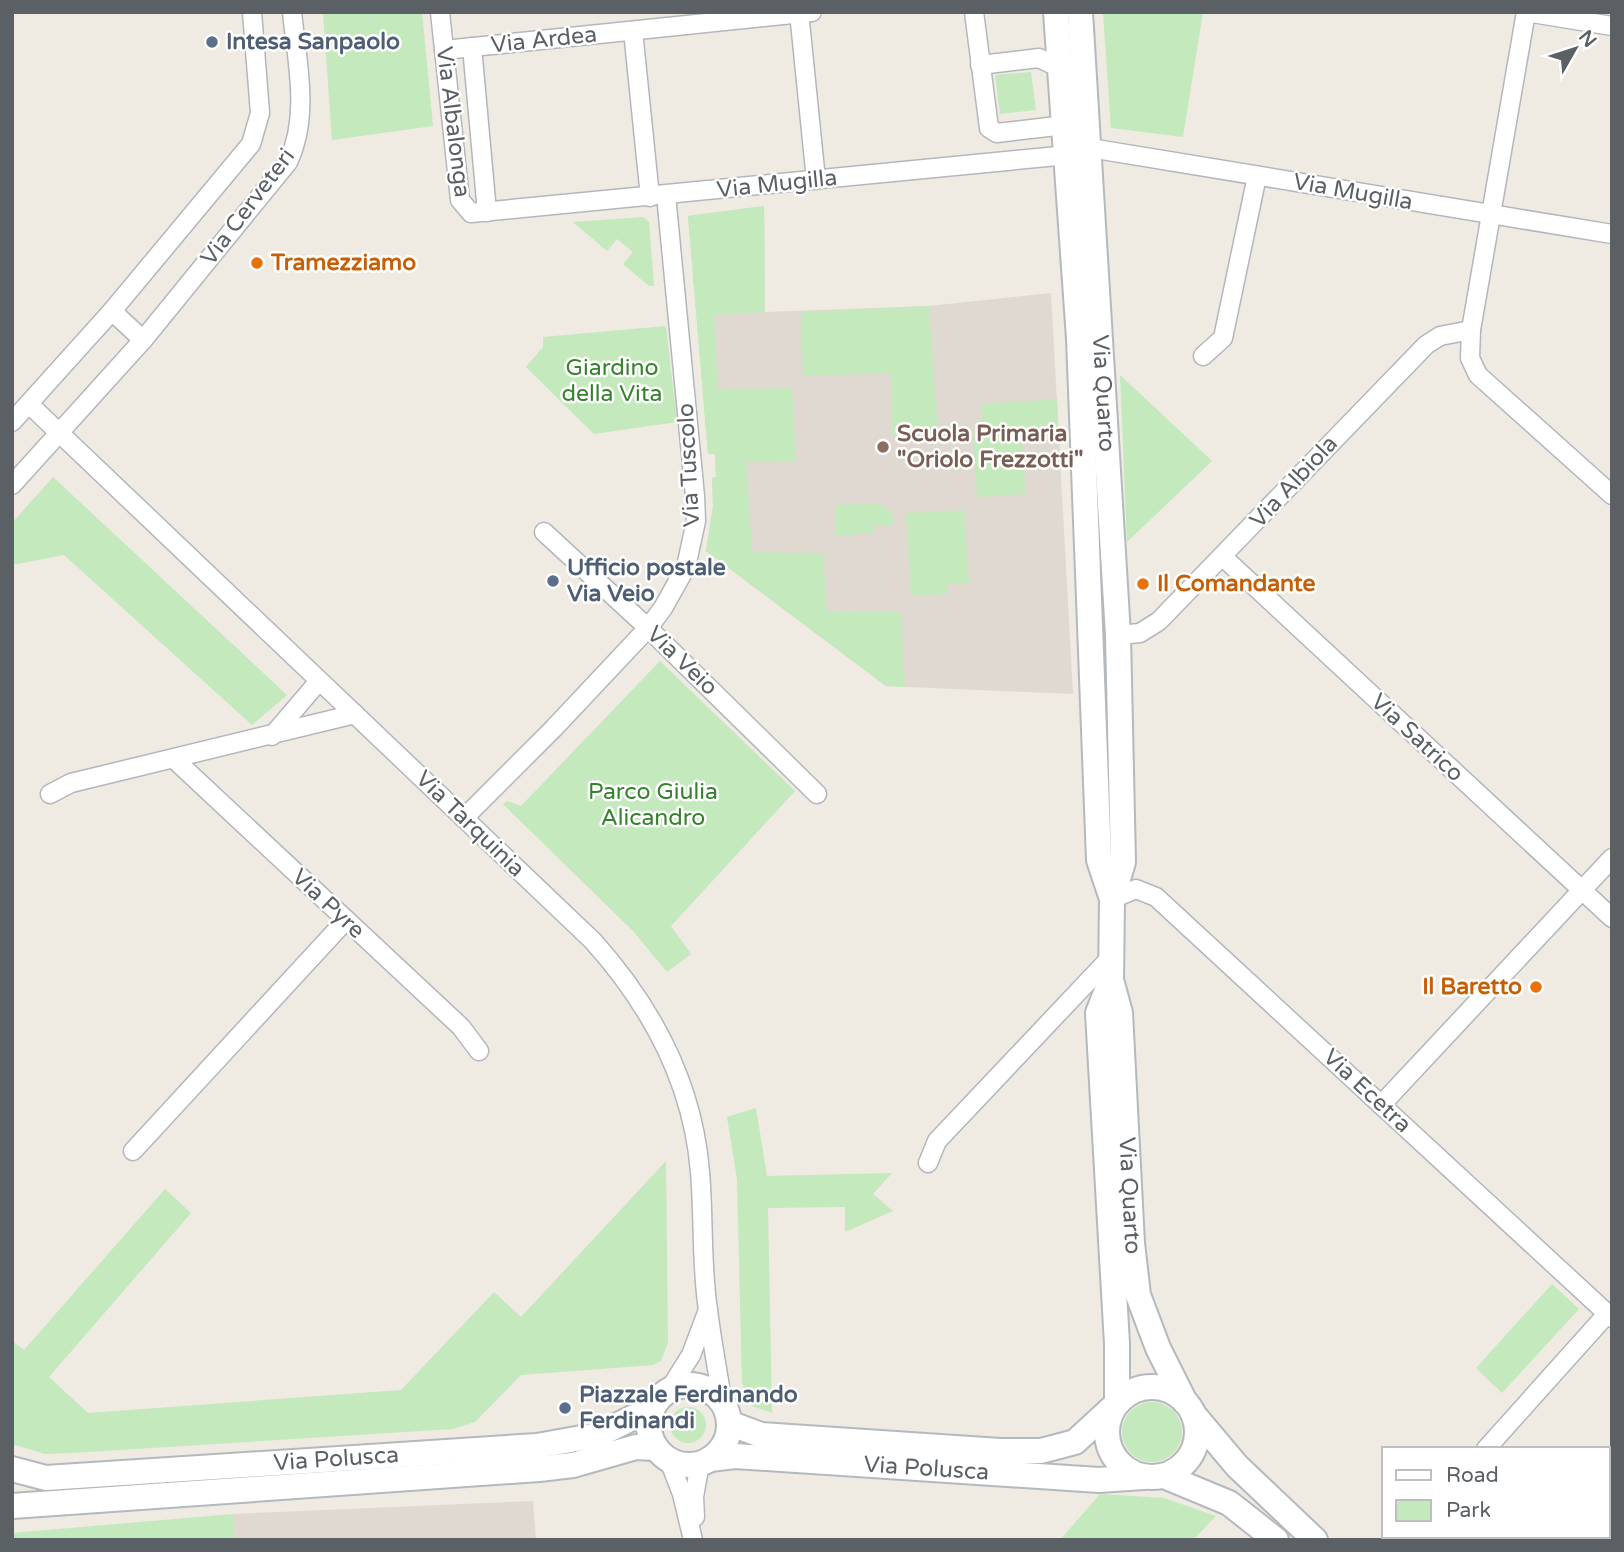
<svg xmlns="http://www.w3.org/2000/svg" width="1624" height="1552" viewBox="0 0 1624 1552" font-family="'Varela Round',sans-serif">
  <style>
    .education { fill: #dfd9d1 }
    .green { fill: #c3e9bc }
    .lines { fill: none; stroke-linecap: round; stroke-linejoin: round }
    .street-casing { stroke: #b3b7bb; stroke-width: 21 }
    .secondary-casing { stroke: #b4b9be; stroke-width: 28 }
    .street { stroke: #fff; stroke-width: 18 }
    .secondary { stroke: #fff; stroke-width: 24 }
    .service-dot { fill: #5c6f8a; stroke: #fff; stroke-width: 2.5 }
    .food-dot { fill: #e8710a; stroke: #fff; stroke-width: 2.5 }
    .education-dot { fill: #8d6e63; stroke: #fff; stroke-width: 2.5 }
    .labels { text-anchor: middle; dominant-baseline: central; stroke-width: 5; stroke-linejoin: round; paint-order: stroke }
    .street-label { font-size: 23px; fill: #5b6065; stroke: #fff }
    .service-label { font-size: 23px; font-weight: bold; fill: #4e5e75; stroke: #fff; text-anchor: start }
    .food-label { font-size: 23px; font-weight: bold; fill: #c56008; stroke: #fff; text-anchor: start }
    .park-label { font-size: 23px; fill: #35822c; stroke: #fff }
    .education-label { font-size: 23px; font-weight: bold; fill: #785e54; stroke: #fff; text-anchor: start }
  </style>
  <rect width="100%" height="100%" fill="#efeae2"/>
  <g class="education">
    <path d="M 764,206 L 765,312 L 929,306 L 1051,293 L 1073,694 L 886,686 L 706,551 L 713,506 L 712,478 L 716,477 L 715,454 L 708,454 L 688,216 Z"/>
    <path d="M 533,1501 L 536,1540 L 235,1540 L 233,1514 Z"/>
  </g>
  <g class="green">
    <path d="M 323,12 L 422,12 L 433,126 L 332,140 Z"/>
    <path d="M 1103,12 L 1203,12 L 1183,137 L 1111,128 Z"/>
    <path d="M 1031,72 L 1036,110 L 1000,114 L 995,75 Z"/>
    <path d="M 764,206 L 765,312 L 714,315 L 718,389 L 792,388 L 796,461 L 746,462 L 752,552 L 823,553 L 827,612 L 901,611 L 905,687 L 886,686 L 706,551 L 713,506 L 712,478 L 716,477 L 715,454 L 708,454 L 688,216 Z"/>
    <path d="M 643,217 L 649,222 L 654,286 L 649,286 L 623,264 L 633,252 L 617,239 L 607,251 L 573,222 Z"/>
    <path d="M 929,306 L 938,432 L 892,435 L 891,373 L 803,376 L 801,312 Z"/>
    <path d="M 666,326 L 677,422 L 594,434 L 526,367 L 543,347 L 543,337 Z"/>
    <path d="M 1120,375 L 1212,461 L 1127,542 Z"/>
    <path d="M 1057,399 L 1059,441 L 1022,444 L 1026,494 L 977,497 L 973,430 L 983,429 L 981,404 Z"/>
    <path d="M 53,477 L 287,695 L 252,725 L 64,555 L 12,565 L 12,523 Z"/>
    <path d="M 882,503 L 883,510 L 892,510 L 893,525 L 874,526 L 874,533 L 836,536 L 835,505 Z"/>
    <path d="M 964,510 L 969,583 L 947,584 L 948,594 L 911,596 L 906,513 Z"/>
    <path d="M 660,661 L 795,791 L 671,926 L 691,954 L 667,972 L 634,932 L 503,804 L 507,801 L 521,806 Z"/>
    <path d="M 756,1108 L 767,1176 L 892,1173 L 873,1194 L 893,1211 L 845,1232 L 845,1207 L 768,1208 L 772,1413 L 752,1406 L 742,1383 L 737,1179 L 727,1117 Z"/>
    <path d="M 666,1161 L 668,1342 L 661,1361 L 653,1365 L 521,1375 L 475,1422 L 453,1429 L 72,1453 L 45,1454 L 12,1444 L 12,1341 L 24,1350 L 165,1189 L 191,1213 L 49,1377 L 88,1413 L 401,1390 L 494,1292 L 521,1317 Z"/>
    <path d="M 1552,1284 L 1579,1309 L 1502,1393 L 1476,1368 Z"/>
    <circle cx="1152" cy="1432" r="30"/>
    <circle cx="688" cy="1425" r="18"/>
    <path d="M 1100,1494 L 1164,1498 L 1216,1516 L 1193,1540 L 1060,1540 Z"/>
    <path d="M 233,1514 L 235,1540 L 12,1540 L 12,1533 Z"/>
  </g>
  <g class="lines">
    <g class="street-casing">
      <g id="street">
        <path d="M 440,12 L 460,200 L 471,213 L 1068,155"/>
        <path d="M 799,12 L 816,180"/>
        <path d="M 974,12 L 989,128 L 997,133 L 1065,125"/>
        <path d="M 1612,26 L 1526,12 L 1471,330 L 1470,358 L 1478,375 L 1612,495"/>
        <path d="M 633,31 L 650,197"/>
        <path d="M 472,47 L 487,212"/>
        <path d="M 444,50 L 812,12"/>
        <path d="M 980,65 L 1039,58 L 1060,68"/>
        <path d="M 1090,148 L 1612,234"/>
        <path d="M 112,311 L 143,340"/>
        <path d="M 1203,356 L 1223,338 L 1257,176"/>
        <path d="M 29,404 L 593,941 C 652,1007 693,1083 700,1172 C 704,1218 701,1265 708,1310 C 712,1342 718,1373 723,1405"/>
        <path d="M 12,422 L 112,311 L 251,144 L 260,113 L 252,12"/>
        <path d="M 12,485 L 143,340 L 288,162 C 310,116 297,62 292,12"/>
        <path d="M 544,532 L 648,628 L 817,794"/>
        <path d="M 1223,557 L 1612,918"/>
        <path d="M 1118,635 L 1140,633 L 1159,621 L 1426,345 L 1440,336 L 1471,330"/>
        <path d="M 272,736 L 319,681"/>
        <path d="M 174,759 L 461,1027 L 479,1051"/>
        <path d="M 50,794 L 71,783 L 355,714"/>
        <path d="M 464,818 L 554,728 L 648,628 L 663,608 L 686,567 L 696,521 L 695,496 L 666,195"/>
        <path d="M 1112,899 L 1136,889 L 1156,897 L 1612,1318"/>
        <path d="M 1381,1105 L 1612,858"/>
        <path d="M 133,1151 L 346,920"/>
        <path d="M 928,1163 L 937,1141 L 1112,956"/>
        <path d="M 669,1390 L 691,1355 L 708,1310"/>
        <path d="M 1486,1449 L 1607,1314"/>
        <path d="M 669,1460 L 682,1494 L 693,1540"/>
        <path d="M 695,1517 L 694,1497 L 700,1463"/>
        <path d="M 1403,1540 L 1407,1536"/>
      </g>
    </g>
    <g class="secondary-casing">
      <g id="secondary">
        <path d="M 1056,12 L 1079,338 L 1099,860 L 1112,899"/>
        <path id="s1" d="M 1080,12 L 1118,635 L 1123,862 L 1112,899 L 1111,980 L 1120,1013 L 1132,1243 L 1138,1295 L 1158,1348 L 1185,1402"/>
        <path d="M 1111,980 L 1098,1013 L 1117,1344 L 1117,1402"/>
        <circle cx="689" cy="1425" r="40"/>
        <circle cx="1152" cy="1432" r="45"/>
        <path d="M 1194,1415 L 1237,1466 L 1315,1540"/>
        <path d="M 729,1423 L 761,1435 L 1000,1451 L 1041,1451 L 1075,1442 L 1113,1407"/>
        <path id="s2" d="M 710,1459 L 735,1456 L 1099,1480 L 1143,1477"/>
        <path id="s3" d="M 12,1469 L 46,1478 L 537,1446 L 598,1435 L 652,1408"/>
        <path d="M 1164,1476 L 1229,1503 L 1276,1540"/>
        <path d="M 12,1506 L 539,1469 L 573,1465 L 636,1447 L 655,1448"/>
      </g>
    </g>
    <use href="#street" class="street"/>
    <use href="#secondary" class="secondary"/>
  </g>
  <g class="service-dot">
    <circle cx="212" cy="42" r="7"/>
    <circle cx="553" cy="581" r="7"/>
    <circle cx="565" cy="1408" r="7"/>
  </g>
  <g class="food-dot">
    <circle cx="257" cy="263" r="7"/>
    <circle cx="1143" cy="584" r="7"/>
    <circle cx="1536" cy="987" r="7"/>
  </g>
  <circle class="education-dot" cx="883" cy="447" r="7"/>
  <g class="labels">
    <g class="street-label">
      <text transform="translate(544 40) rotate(-6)">Via Ardea</text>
      <text transform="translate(453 122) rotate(83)">Via Albalonga</text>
      <text transform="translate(777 184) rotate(-6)">Via Mugilla</text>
      <text transform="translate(1353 192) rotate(10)">Via Mugilla</text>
      <text transform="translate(248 207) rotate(-53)">Via Cerveteri</text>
      <text stroke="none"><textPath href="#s1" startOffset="382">Via Quarto</textPath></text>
      <text transform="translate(689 465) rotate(-93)">Via Tuscolo</text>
      <text transform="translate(1294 482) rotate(-47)">Via Albiola</text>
      <text transform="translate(682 661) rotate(44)">Via Veio</text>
      <text transform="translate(1417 738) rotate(43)">Via Satrico</text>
      <text transform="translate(470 824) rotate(44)">Via Tarquinia</text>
      <text transform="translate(328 904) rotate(43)">Via Pyre</text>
      <text transform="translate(1367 1091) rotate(43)">Via Ecetra</text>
      <text stroke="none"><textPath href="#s1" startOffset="1188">Via Quarto</textPath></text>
      <text stroke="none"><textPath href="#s3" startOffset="326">Via Polusca</textPath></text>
      <text stroke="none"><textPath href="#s2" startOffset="217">Via Polusca</textPath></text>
    </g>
    <g class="service-label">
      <text x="226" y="42">Intesa Sanpaolo</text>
      <text x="567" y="568">Ufficio postale<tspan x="567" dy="26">Via Veio</tspan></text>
      <text x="579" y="1395">Piazzale Ferdinando<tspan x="579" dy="26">Ferdinandi</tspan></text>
    </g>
    <g class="food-label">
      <text x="271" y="263">Tramezziamo</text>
      <text x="1157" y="584">Il Comandante</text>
      <text x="1522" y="987" text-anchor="end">Il Baretto</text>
    </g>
    <g class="park-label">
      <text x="612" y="368">Giardino<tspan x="612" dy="26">della Vita</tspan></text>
      <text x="653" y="792">Parco Giulia<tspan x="653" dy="26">Alicandro</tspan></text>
    </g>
    <g class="education-label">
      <text x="897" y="434">Scuola Primaria<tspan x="897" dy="26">"Oriolo Frezzotti"</tspan></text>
    </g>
  </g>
  <rect width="1624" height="1552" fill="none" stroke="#5b6065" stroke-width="28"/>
  <rect x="1382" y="1447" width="228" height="91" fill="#ffffff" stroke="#bdbfc1" stroke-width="2"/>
  <rect x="1396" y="1470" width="35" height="10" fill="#ffffff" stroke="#bdbfc1" stroke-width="2"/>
  <text x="1446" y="1482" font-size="21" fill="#5b6065">Road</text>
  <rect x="1396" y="1500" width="35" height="21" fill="#c3e9bc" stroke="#bdbfc1" stroke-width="2"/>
  <text x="1446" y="1517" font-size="21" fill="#5b6065">Park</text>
  <g transform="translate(1575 49) rotate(51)" stroke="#ffffff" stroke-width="5" paint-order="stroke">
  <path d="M0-5L12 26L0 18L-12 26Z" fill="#5b6065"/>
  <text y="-10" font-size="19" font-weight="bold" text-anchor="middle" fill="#5b6065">N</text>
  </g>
</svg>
